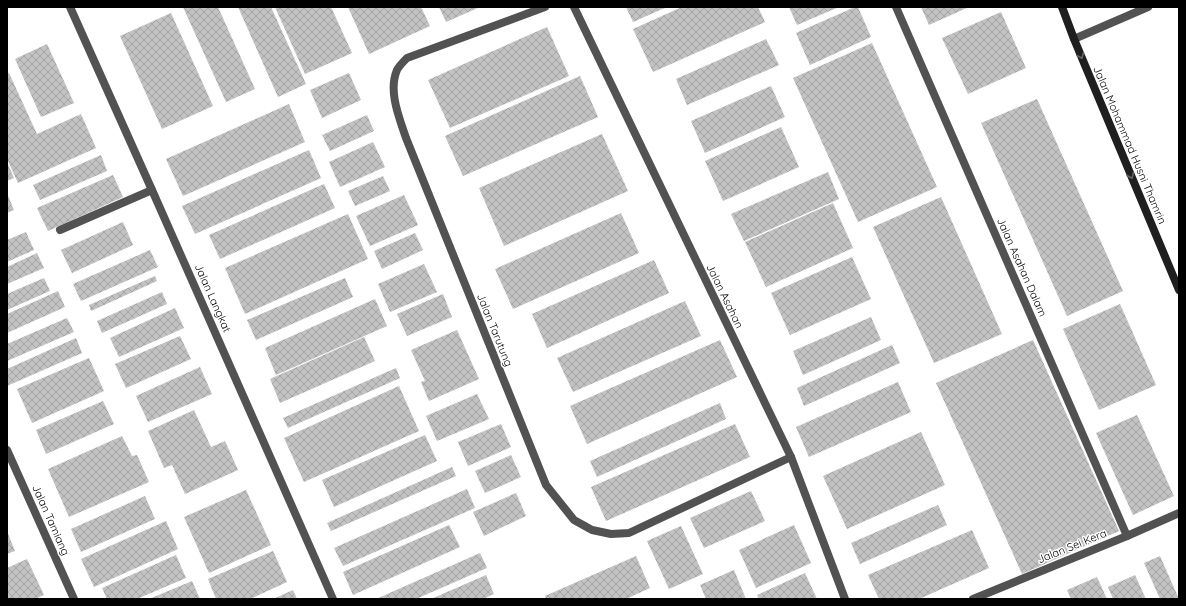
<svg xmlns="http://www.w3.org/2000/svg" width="1186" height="606" viewBox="0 0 1186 606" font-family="Quicksand,sans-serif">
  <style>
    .building { fill: url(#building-cross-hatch) }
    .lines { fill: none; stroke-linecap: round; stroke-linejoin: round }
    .service { stroke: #525252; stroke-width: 8 }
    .minor { stroke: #525252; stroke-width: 8 }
    .secondary { stroke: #1f1f1f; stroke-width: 8 }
    .oneway { stroke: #626262 }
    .labels { text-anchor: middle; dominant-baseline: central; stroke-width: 3; stroke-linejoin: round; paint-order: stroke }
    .street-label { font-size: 11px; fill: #000; stroke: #fff }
  </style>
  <defs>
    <pattern id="building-cross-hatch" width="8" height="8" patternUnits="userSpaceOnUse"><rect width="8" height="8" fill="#c2c2c2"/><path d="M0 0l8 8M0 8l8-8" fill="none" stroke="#a5a5a5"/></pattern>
  </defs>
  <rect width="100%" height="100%" fill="#fff"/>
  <g class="building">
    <path d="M 183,7 L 218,7 L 255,89 L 226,102 Z"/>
    <path d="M 238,7 L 271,7 L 306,84 L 278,97 Z"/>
    <path d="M 275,7 L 331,7 L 352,53 L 305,74 Z"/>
    <path d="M 348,7 L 421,7 L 430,26 L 369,54 Z"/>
    <path d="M 439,7 L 480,7 L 446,22 Z"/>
    <path d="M 626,7 L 667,7 L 633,22 Z"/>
    <path d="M 682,7 L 758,7 L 765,22 L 653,72 L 633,29 Z"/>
    <path d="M 789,7 L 839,7 L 797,25 Z"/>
    <path d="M 855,7 L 858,7 L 871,37 L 810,65 L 796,33 Z"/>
    <path d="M 921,7 L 969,7 L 929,25 Z"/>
    <path d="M 1001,12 L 1026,68 L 968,94 L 942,38 Z"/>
    <path d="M 171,13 L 213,106 L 162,129 L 120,36 Z"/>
    <path d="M 547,27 L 569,76 L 450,128 L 428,80 Z"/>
    <path d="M 766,39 L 779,65 L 687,105 L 676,79 Z"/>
    <path d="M 872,43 L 937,187 L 858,222 L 793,78 Z"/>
    <path d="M 47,44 L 74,103 L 41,117 L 15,59 Z"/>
    <path d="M 9,73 L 37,134 L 81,114 L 96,148 L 18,183 L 7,159 L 7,74 Z"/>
    <path d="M 349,73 L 361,100 L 322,118 L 310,90 Z"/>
    <path d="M 580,76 L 598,117 L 463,176 L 445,136 Z"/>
    <path d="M 771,86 L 785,117 L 705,153 L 691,121 Z"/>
    <path d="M 1037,99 L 1123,291 L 1067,316 L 981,123 Z"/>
    <path d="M 289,104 L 305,142 L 183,196 L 166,159 Z"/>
    <path d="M 367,115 L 374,131 L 330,151 L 322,135 Z"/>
    <path d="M 781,127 L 799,167 L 723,201 L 705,161 Z"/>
    <path d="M 602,134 L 628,191 L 504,246 L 479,188 Z"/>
    <path d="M 373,142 L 385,167 L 340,187 L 329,162 Z"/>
    <path d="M 309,150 L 321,178 L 195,234 L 182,206 Z"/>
    <path d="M 101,155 L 107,171 L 40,200 L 33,185 Z"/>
    <path d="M 7,162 L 14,178 L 7,181 Z"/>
    <path d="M 828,172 L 839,199 L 744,241 L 731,214 Z"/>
    <path d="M 113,175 L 123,197 L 48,231 L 37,208 Z"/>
    <path d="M 383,176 L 390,191 L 355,206 L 348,191 Z"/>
    <path d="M 324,184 L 335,208 L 220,259 L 209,235 Z"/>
    <path d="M 7,193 L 14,210 L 7,213 Z"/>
    <path d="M 404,195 L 418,225 L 370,246 L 356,216 Z"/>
    <path d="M 941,197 L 1002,334 L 934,363 L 873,227 Z"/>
    <path d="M 833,203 L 853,248 L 766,287 L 745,242 Z"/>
    <path d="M 621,213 L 639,253 L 513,309 L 495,269 Z"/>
    <path d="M 348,214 L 368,259 L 245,314 L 225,268 Z"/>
    <path d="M 123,222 L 133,245 L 72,273 L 61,250 Z"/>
    <path d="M 26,232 L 34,250 L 7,262 L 7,240 Z"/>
    <path d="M 415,233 L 423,250 L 382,269 L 374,251 Z"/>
    <path d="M 150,250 L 158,267 L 81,301 L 73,284 Z"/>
    <path d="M 37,253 L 44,268 L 7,284 L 7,267 Z"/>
    <path d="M 852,257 L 871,299 L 790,335 L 771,293 Z"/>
    <path d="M 654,260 L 669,293 L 547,348 L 532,314 Z"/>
    <path d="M 424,264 L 437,292 L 390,312 L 378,284 Z"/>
    <path d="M 155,276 L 157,281 L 91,311 L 89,305 Z"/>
    <path d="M 44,278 L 50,291 L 7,310 L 7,294 Z"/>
    <path d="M 345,278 L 353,297 L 256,340 L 247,320 Z"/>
    <path d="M 58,291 L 65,307 L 7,333 L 7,314 Z"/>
    <path d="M 162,292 L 167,304 L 102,333 L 97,321 Z"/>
    <path d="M 443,294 L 452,317 L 407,336 L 397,314 Z"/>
    <path d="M 375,299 L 387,326 L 276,375 L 265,348 Z"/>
    <path d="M 685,301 L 701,336 L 573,392 L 557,358 Z"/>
    <path d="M 1120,304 L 1156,385 L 1099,410 L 1063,329 Z"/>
    <path d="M 175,308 L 184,328 L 119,357 L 110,338 Z"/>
    <path d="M 871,317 L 881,340 L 803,375 L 793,351 Z"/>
    <path d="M 67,318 L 74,332 L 7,361 L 7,344 Z"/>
    <path d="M 457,330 L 479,379 L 429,401 L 421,382 L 425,381 L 411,350 Z"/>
    <path d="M 180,336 L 191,359 L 126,388 L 115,364 Z"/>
    <path d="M 364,337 L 375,361 L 280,403 L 270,379 Z"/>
    <path d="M 76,338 L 82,353 L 7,386 L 7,369 Z"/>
    <path d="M 720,340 L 737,377 L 587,444 L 570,406 Z"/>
    <path d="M 1033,340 L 1119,531 L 1022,574 L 936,383 Z"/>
    <path d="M 892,345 L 900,363 L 804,406 L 797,388 Z"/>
    <path d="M 89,358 L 104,391 L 32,423 L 17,389 Z"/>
    <path d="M 200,367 L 212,394 L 148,422 L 136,396 Z"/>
    <path d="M 396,368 L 400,378 L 288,428 L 283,418 Z"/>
    <path d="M 898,382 L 911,412 L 809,457 L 796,427 Z"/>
    <path d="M 399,386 L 419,431 L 304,482 L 284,438 Z"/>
    <path d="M 477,394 L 489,419 L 437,441 L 426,416 Z"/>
    <path d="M 103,401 L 114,424 L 46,454 L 36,430 Z"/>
    <path d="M 720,403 L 726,419 L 597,477 L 590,461 Z"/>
    <path d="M 194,410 L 211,447 L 225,441 L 238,470 L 185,494 L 172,465 L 164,468 L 148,431 Z"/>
    <path d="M 1137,415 L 1174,496 L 1133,515 L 1096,433 Z"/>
    <path d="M 501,424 L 511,447 L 468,466 L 458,442 Z"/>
    <path d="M 735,424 L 750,457 L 606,521 L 591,487 Z"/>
    <path d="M 921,432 L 945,485 L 847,529 L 823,476 Z"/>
    <path d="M 425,435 L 437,461 L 334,507 L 322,480 Z"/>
    <path d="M 122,436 L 132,456 L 137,455 L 149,482 L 69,517 L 48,469 Z"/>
    <path d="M 511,455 L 521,477 L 485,493 L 475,471 Z"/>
    <path d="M 452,467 L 456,476 L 331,531 L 327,523 Z"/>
    <path d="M 467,489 L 475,508 L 343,566 L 334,548 Z"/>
    <path d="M 246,490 L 271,545 L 209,573 L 184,517 Z"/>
    <path d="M 751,491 L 765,521 L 704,548 L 690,518 Z"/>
    <path d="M 516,493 L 526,516 L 484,536 L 473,512 Z"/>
    <path d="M 145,496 L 155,519 L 81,552 L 71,529 Z"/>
    <path d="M 938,505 L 947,525 L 860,564 L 851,543 Z"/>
    <path d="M 166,521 L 178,549 L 94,587 L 81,559 Z"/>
    <path d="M 449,525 L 460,547 L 353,595 L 343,572 Z"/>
    <path d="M 794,525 L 811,563 L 756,588 L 739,550 Z"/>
    <path d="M 681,526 L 703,574 L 669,589 L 647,541 Z"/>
    <path d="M 972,530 L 989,568 L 919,599 L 879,599 L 868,575 Z"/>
    <path d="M 7,531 L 15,551 L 7,554 Z"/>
    <path d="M 273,551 L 287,582 L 250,599 L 216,599 L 208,579 Z"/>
    <path d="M 480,553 L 487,568 L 416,599 L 376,599 Z"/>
    <path d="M 176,555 L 186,578 L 137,599 L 107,599 L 102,588 Z"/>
    <path d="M 636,556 L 650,588 L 626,599 L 546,599 L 545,596 Z"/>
    <path d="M 1160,556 L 1179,599 L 1160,599 L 1144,563 Z"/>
    <path d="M 27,559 L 44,595 L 35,599 L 7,599 L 7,568 Z"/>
    <path d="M 734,570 L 746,599 L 706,599 L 700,585 Z"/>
    <path d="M 805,573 L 817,599 L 759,599 L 757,595 Z"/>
    <path d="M 486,575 L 494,594 L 483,599 L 431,599 Z"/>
    <path d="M 1135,575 L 1146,599 L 1113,599 L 1108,587 Z"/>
    <path d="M 1097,577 L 1107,599 L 1071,599 L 1067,590 Z"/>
    <path d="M 192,581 L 200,599 L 149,599 Z"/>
    <path d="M 293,590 L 297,599 L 273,599 Z"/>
  </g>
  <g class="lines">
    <path class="service" d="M 896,7 L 1127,536"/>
    <g class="minor">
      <path d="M 70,7 L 152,190 L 333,599"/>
      <path d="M 545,7 L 407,58 C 404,61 399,66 397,70 C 388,91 399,117 406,138 L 546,485 L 574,520 L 592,530 L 611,534 L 629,533 L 791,457"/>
      <path d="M 574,7 L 791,457 L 845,599"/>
      <path d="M 1074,39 L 1148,7"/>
      <path d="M 60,230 L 152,190"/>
      <path d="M 7,450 L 74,599"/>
      <path d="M 973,599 L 1127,536 L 1179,513"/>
    </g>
    <path class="secondary" d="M 1062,7 L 1074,39 L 1179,290"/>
  </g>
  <defs><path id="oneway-chevron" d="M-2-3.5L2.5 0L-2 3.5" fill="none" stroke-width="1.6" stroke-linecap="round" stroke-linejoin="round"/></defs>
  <g class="oneway">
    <use href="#oneway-chevron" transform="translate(1081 56) rotate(67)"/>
    <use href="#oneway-chevron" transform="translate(1131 176) rotate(67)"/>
  </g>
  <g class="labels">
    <g class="street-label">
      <text transform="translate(1130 145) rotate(67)">Jalan Mohammad Husni Thamrin</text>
      <text transform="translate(1022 267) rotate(66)">Jalan Asahan Dalam</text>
      <text transform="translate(725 296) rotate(64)">Jalan Asahan</text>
      <text transform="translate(213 298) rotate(66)">Jalan Langkat</text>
      <text transform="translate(495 330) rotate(68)">Jalan Tarutung</text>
      <text transform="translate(51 520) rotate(66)">Jalan Tamiang</text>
      <text transform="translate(1072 546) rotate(-22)">Jalan Sei Kera</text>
    </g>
  </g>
  <rect width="1186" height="606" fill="none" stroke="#000000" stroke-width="16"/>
</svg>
